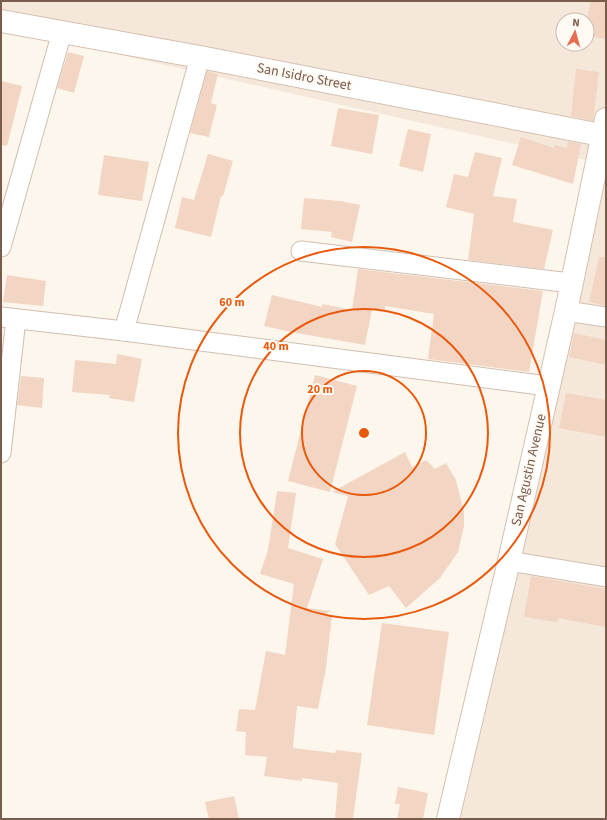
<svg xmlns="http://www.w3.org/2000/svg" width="607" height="820" viewBox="0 0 607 820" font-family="'Source Sans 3',sans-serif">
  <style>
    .residential { fill: #f5e8da; fill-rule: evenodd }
    .building { fill: #f3d5c3 }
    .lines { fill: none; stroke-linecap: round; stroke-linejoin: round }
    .street-casing { stroke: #d1beb0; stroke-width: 21 }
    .secondary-casing { stroke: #d6c0b0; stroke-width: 24 }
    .street { stroke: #fff; stroke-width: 19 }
    .secondary { stroke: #fff; stroke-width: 22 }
    .ring { fill: none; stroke: #e8590c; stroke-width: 2 }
    .labels { text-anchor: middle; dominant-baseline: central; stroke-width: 4; stroke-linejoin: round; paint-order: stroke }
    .street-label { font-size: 14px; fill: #7a5c4d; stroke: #fffaf3 }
    .centre { fill: #e8590c; stroke: #fffaf3; stroke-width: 2 }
    .ring-label { font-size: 12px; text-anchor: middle; font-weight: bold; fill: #e8590c; stroke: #fffaf3; stroke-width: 4; stroke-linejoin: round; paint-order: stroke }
  </style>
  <rect width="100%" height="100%" fill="#fdf6ec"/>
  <path class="residential" d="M 1,1 L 606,1 L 606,819 L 444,819 L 599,163 L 1,28 ZM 563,20 L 587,20 L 587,44 L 563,44 Z"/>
  <g class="building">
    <path d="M 591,1 L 606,1 L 606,39 L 587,36 L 587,20 Z"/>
    <path d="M 68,52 L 84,56 L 74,93 L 57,88 Z"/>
    <path d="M 576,69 L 599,72 L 593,121 L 571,116 Z"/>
    <path d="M 207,71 L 218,74 L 211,103 L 217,105 L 209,137 L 190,133 Z"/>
    <path d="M 1,81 L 22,86 L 7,146 L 1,145 Z"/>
    <path d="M 338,108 L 379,115 L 372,154 L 331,146 Z"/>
    <path d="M 408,129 L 431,134 L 423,172 L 399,166 Z"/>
    <path d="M 521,137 L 554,148 L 554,145 L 567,148 L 568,141 L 581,144 L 573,184 L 512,165 Z"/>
    <path d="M 475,152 L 502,158 L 493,196 L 517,199 L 513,222 L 553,230 L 544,269 L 468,260 L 474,214 L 446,207 L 454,174 L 468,177 Z"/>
    <path d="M 208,154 L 233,161 L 223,196 L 221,196 L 211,237 L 175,228 L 182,197 L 194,200 Z"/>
    <path d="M 104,155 L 149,162 L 142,201 L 98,195 Z"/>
    <path d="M 304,198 L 340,201 L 360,205 L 352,242 L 331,237 L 332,232 L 301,229 Z"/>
    <path d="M 599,257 L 606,257 L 606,306 L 589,302 Z"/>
    <path d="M 358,269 L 543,291 L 529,372 L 428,359 L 434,314 L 385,306 L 385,311 L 372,309 L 365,345 L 291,332 L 264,326 L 272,295 L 322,307 L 322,304 L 352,310 Z"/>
    <path d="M 7,275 L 46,281 L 43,306 L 3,302 Z"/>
    <path d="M 574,333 L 606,340 L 606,365 L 569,357 Z"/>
    <path d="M 117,354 L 142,359 L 134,402 L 109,398 L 110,395 L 72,392 L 75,360 L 116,364 Z"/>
    <path d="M 315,375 L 357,386 L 330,492 L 288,481 Z"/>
    <path d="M 21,376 L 44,378 L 42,408 L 17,405 Z"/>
    <path d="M 566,393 L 606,400 L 606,437 L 559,428 Z"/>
    <path d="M 405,452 L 412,467 L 426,460 L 435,469 L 446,463 L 456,480 L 464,512 L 464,526 L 458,552 L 440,578 L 406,608 L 389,586 L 369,595 L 335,544 L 348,496 L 332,492 Z"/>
    <path d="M 277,491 L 296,493 L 288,548 L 323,559 L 307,608 L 331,611 L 325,614 L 332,615 L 326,668 L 318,709 L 297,706 L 293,748 L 335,753 L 336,750 L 362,753 L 353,819 L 335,819 L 338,783 L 302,778 L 302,781 L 264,776 L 267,757 L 245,755 L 246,732 L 236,731 L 239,709 L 255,710 L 266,651 L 285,655 L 294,584 L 260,574 L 268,550 Z"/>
    <path d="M 531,576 L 606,589 L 606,627 L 558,618 L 557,622 L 524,617 Z"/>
    <path d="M 382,623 L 449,632 L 434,735 L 367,725 Z"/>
    <path d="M 398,787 L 428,793 L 423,819 L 397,819 L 400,804 L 395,804 Z"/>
    <path d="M 234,796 L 239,819 L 209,819 L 205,802 Z"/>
  </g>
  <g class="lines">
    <g class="street-casing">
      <g id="street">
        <path d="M 1,247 L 62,32"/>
        <path d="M 301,251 L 571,283"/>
        <path d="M 566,311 L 606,317"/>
        <path d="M 1,317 L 124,331 L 548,386"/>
        <path d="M 124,331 L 200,57"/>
        <path d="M 1,453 L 16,319"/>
        <path d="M 509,561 L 606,577"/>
      </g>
    </g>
    <g class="secondary-casing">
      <g id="secondary">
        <path d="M 1,21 L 200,57 L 606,136"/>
        <path d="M 448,819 L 509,561 L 566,311 L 606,119"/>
      </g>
    </g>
    <use href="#street" class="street"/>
    <use href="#secondary" class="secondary"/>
  </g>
  <g class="ring">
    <circle cx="364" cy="433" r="62"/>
    <circle cx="364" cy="433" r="124"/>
    <circle cx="364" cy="433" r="186"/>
  </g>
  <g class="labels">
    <g class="street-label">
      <text transform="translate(304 77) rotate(11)">San Isidro Street</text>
      <text transform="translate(529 470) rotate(-77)">San Agustin Avenue</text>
    </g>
  </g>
  <circle cx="364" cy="433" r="6" class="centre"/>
  <g class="ring-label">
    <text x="232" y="306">60 m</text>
    <text x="276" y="350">40 m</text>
    <text x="320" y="393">20 m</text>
  </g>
  <rect width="607" height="820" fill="none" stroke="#7a5c4d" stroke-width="4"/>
  <g transform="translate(575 32) rotate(6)"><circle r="19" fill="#fffaf3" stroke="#cabbb1"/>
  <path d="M0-3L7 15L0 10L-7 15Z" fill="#e76f51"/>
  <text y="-6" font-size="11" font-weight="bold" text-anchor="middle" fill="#7a5c4d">N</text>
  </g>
</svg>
